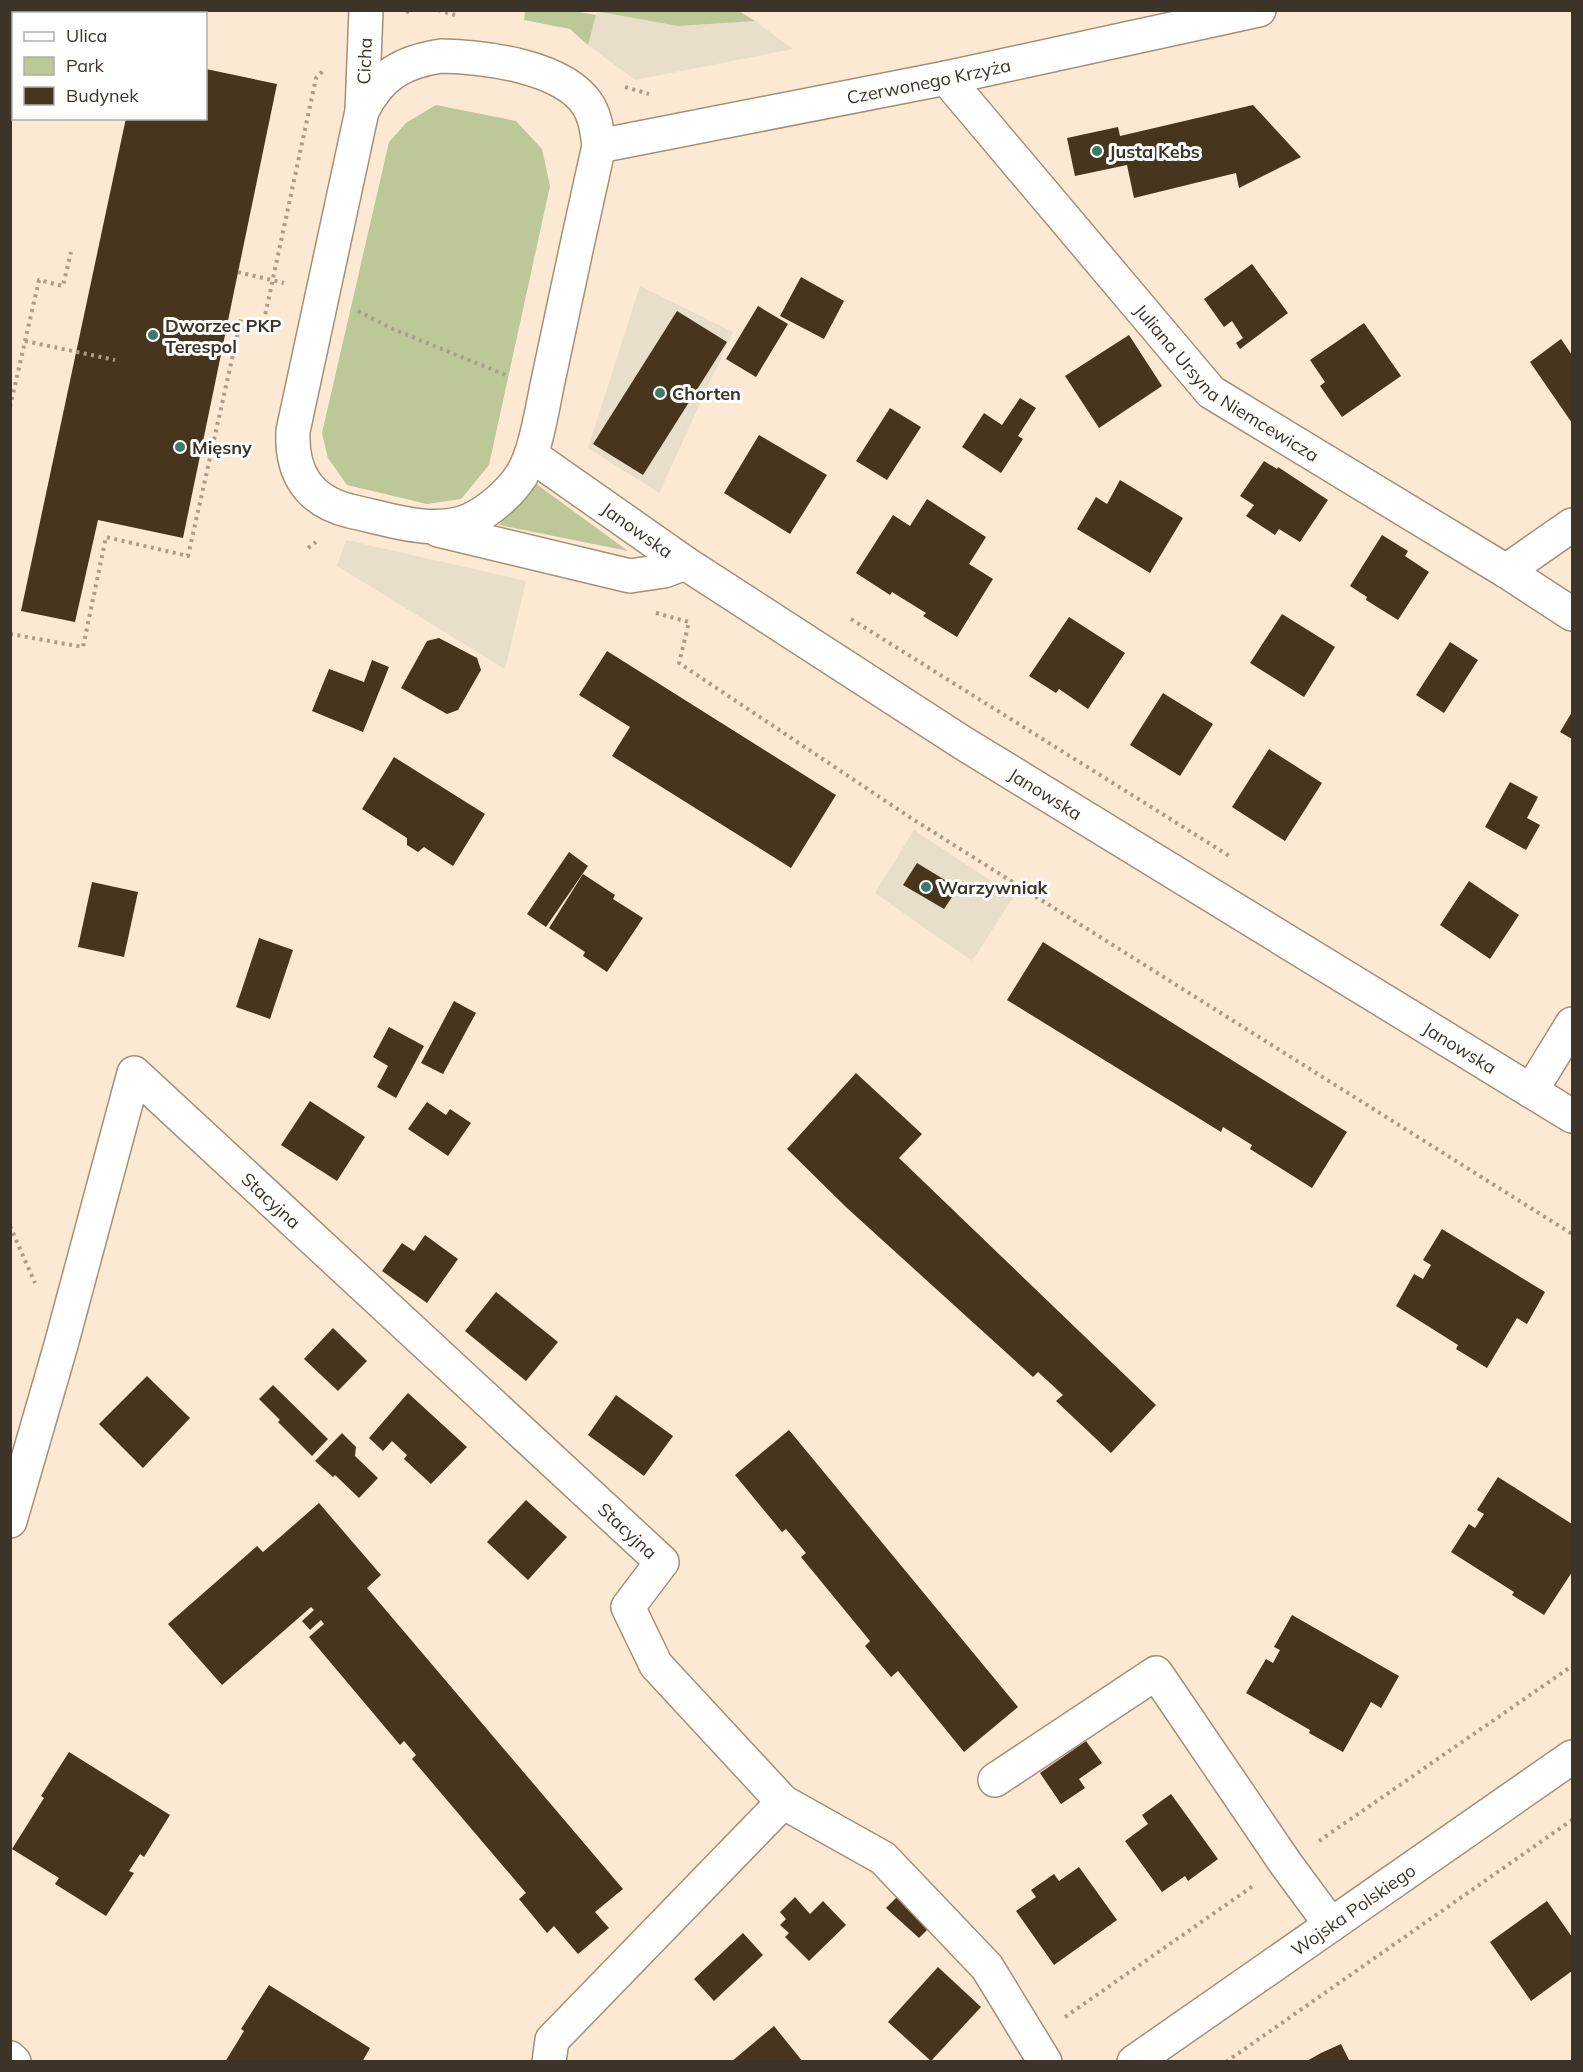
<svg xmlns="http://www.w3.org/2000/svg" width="1583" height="2072" viewBox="0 0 1583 2072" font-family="Mulish,sans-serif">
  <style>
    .commercial { fill: #e8dec9 }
    .green { fill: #bcc897 }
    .building { fill: #47351e }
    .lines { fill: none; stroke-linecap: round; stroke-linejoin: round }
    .minor-casing { stroke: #a59076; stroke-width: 36 }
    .major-casing { stroke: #a59076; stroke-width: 36 }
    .path { stroke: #ab9d8c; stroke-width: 4; stroke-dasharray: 3 4.5; stroke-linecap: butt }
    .minor { stroke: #fff; stroke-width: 33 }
    .major { stroke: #fff; stroke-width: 33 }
    .poi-dot { fill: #3c7b69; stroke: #fff; stroke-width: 2 }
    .labels { text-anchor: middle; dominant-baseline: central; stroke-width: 6; stroke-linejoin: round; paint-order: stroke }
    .street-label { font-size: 18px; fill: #3d3429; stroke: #fff }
    .poi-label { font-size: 18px; font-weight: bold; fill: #3d3429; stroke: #fff; text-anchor: start }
  </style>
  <rect width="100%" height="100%" fill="#fbe9d3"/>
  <g class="commercial">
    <path d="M 597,11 L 678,26 L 755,21 L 793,49 L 635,80 L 588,45 Z"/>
    <path d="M 640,286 L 733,332 L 659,493 L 588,448 Z"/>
    <path d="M 346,540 L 526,581 L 505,669 L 337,566 Z"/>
    <path d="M 914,830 L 1014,896 L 972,961 L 875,893 Z"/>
  </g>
  <g class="green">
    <path d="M 525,11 L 573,11 L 596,15 L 588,45 L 570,29 L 524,20 Z"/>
    <path d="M 595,11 L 739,11 L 755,21 L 678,26 Z"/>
    <path d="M 436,105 L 516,121 L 542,149 L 550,186 L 489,465 L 461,499 L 427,504 L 347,485 L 328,458 L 322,433 L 389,142 L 406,123 Z"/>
    <path d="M 535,483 L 628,551 L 499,525 Z"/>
  </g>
  <g class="building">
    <path d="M 206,69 L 277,84 L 183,538 L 98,520 L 75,622 L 21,611 L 126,118 L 206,118 Z"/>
    <path d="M 1253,105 L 1301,157 L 1239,188 L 1236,173 L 1134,198 L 1127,165 L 1075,176 L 1067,138 L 1118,127 L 1120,136 Z"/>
    <path d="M 1252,264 L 1288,313 L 1240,349 L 1236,343 L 1243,338 L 1232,321 L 1224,327 L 1204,299 Z"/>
    <path d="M 801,277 L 844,301 L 824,339 L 780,316 Z"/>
    <path d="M 758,306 L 788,324 L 756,377 L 726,359 Z"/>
    <path d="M 677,311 L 727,342 L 643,475 L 593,444 Z"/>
    <path d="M 1364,323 L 1401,376 L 1342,417 L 1320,386 L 1325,382 L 1310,360 Z"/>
    <path d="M 1129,335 L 1162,386 L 1099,428 L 1065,376 Z"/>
    <path d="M 1561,339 L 1572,355 L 1572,423 L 1530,362 Z"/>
    <path d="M 1020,398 L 1036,408 L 1018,436 L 1023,439 L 1001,473 L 962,447 L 984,413 L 1002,425 Z"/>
    <path d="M 890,408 L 921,427 L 887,480 L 856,461 Z"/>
    <path d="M 759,435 L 827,475 L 790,534 L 724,493 Z"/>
    <path d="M 1264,461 L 1277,469 L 1278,467 L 1328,500 L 1300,542 L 1279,529 L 1275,535 L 1246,516 L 1254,505 L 1240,496 Z"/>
    <path d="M 1120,480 L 1183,518 L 1150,573 L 1077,529 L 1096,497 L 1107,504 Z"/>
    <path d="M 927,499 L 986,537 L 969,564 L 993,579 L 957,637 L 923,616 L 926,613 L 892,592 L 890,595 L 856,573 L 893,515 L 910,526 Z"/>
    <path d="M 1382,535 L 1408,551 L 1405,556 L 1429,572 L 1398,620 L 1366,600 L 1367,597 L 1350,586 Z"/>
    <path d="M 1282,614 L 1335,647 L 1304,697 L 1250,663 Z"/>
    <path d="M 1069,617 L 1125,653 L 1088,709 L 1059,689 L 1056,693 L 1029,676 Z"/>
    <path d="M 439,638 L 477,658 L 481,670 L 458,710 L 447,714 L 401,688 L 427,641 Z"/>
    <path d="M 1450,642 L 1478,660 L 1444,713 L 1416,695 Z"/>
    <path d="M 607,651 L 836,795 L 791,868 L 612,756 L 630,727 L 579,695 Z"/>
    <path d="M 372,660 L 389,667 L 363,732 L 312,711 L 329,669 L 364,682 Z"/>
    <path d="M 1163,693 L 1213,724 L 1180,776 L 1130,745 Z"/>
    <path d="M 1572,712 L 1572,739 L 1560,732 Z"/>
    <path d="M 1269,749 L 1322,783 L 1285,841 L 1232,807 Z"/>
    <path d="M 394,757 L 485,814 L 453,866 L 424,847 L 418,852 L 407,845 L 407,838 L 362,809 Z"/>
    <path d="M 1510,782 L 1538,797 L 1527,818 L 1540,825 L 1526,850 L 1485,827 Z"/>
    <path d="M 569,852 L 588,866 L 546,927 L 527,914 Z"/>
    <path d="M 917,863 L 958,888 L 944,909 L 903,885 Z"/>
    <path d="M 583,874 L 615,895 L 613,899 L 643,918 L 607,972 L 583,956 L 585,952 L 549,928 Z"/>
    <path d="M 1469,881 L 1519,915 L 1490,959 L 1440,925 Z"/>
    <path d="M 92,882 L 138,892 L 124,957 L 78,947 Z"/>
    <path d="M 259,938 L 293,950 L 270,1019 L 236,1007 Z"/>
    <path d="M 1043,942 L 1347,1132 L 1312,1188 L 1250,1149 L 1252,1145 L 1223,1127 L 1221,1132 L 1007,1000 Z"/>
    <path d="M 454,1001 L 476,1013 L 443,1074 L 421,1063 Z"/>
    <path d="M 389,1027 L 424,1046 L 396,1098 L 377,1087 L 388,1066 L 373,1057 Z"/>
    <path d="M 856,1073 L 922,1134 L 899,1158 L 1156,1405 L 1111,1453 L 1056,1401 L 1063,1395 L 1038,1372 L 1033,1377 L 847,1208 L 787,1149 Z"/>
    <path d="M 310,1101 L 365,1137 L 337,1181 L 281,1145 Z"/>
    <path d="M 427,1102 L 446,1115 L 450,1109 L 471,1123 L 448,1156 L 408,1129 Z"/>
    <path d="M 1442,1229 L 1545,1292 L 1527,1324 L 1517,1318 L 1487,1368 L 1456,1349 L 1458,1345 L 1396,1306 L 1414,1274 L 1423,1279 L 1431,1265 L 1423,1260 Z"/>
    <path d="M 425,1235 L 458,1259 L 427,1303 L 382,1271 L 402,1243 L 414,1251 Z"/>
    <path d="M 496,1292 L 558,1342 L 526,1381 L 465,1331 Z"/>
    <path d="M 333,1328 L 367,1361 L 338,1391 L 304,1359 Z"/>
    <path d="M 147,1376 L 190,1418 L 143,1468 L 99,1424 Z"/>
    <path d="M 273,1385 L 328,1439 L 312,1456 L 278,1422 L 280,1420 L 259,1399 Z"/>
    <path d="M 408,1393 L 467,1447 L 431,1484 L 404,1459 L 407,1455 L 392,1441 L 383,1451 L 369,1438 Z"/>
    <path d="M 616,1395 L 673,1436 L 644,1476 L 588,1435 Z"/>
    <path d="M 789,1430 L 1018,1707 L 964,1752 L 898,1671 L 891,1677 L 865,1646 L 870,1641 L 801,1557 L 806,1553 L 786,1529 L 782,1532 L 735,1475 Z"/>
    <path d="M 342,1433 L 356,1447 L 355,1456 L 378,1478 L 359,1498 L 335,1475 L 333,1477 L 315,1461 Z"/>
    <path d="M 1498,1477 L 1572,1524 L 1572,1572 L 1544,1615 L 1512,1595 L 1514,1592 L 1451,1552 L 1469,1524 L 1475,1528 L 1484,1514 L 1477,1510 Z"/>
    <path d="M 526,1500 L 567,1537 L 528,1580 L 487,1542 Z"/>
    <path d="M 319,1503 L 381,1575 L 367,1588 L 623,1889 L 595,1912 L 609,1928 L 578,1954 L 554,1926 L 547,1933 L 519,1899 L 526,1893 L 412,1759 L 416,1755 L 404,1741 L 400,1745 L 309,1637 L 324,1624 L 321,1620 L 310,1630 L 302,1621 L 314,1610 L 311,1607 L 222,1685 L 168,1624 L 257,1546 L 263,1552 Z"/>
    <path d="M 1292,1615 L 1399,1676 L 1381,1708 L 1371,1702 L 1343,1752 L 1309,1733 L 1310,1730 L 1246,1693 L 1266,1659 L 1273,1663 L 1280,1650 L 1274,1647 Z"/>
    <path d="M 1086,1741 L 1102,1763 L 1079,1779 L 1085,1788 L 1061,1804 L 1040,1773 Z"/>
    <path d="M 69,1752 L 170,1815 L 144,1857 L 140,1854 L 129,1871 L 134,1873 L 106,1916 L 55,1884 L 59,1878 L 12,1849 L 44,1798 L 41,1796 Z"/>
    <path d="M 1171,1794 L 1218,1859 L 1188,1881 L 1185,1876 L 1162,1892 L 1125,1841 L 1148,1824 L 1142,1815 Z"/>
    <path d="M 1079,1867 L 1117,1920 L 1054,1965 L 1016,1911 L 1036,1897 L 1031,1890 L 1054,1874 L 1059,1881 Z"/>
    <path d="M 921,1873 L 952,1905 L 919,1938 L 886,1908 Z"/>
    <path d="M 795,1897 L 810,1914 L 823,1901 L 846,1925 L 809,1961 L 785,1937 L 789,1933 L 780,1925 L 786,1919 L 780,1912 Z"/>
    <path d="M 1547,1901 L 1572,1937 L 1572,1971 L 1531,2001 L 1490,1942 Z"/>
    <path d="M 743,1933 L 763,1955 L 714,2001 L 694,1979 Z"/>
    <path d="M 938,1967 L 981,2007 L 931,2061 L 888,2022 Z"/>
    <path d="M 269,1985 L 370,2048 L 362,2062 L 225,2062 L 244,2031 L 241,2029 Z"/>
    <path d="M 774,2026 L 803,2062 L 731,2062 Z"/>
    <path d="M 1341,2044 L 1350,2062 L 1305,2062 L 1321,2053 Z"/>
  </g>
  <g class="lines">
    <g class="minor-casing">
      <g id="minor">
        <path d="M 441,56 C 484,57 563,66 588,105 C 596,118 597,132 599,146 C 582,221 566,296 550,372 C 543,401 537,452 521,476 C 509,494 489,511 470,520 C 432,536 388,519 350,511 C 308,501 291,472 293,431 L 362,111 C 380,75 402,62 441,56 Z"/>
        <path id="s1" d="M 946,78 L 1211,392 L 1506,571 L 1572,614"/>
        <path id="s2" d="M 362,111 L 366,10"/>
        <path id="s3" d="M 599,146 L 946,78 L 1259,10"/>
        <path id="s4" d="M 531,455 L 685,563 L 963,743 L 1572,1116"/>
        <path d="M 438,530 L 630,576 L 664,571 L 685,563"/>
        <path d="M 1506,571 L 1572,525"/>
        <path d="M 1531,1091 L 1572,1024"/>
        <path id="s5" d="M 10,1521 L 61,1345 L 134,1073 L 662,1562 L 628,1607 L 656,1665 L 783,1802 L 552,2040 L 549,2062"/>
        <path d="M 995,1780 L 1156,1673 L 1286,1864 L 1331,1925"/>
        <path d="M 783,1802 L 883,1858 L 987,1967 L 1045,2062"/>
        <path d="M 10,2058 L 14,2062"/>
      </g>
    </g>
    <g class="major-casing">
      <g id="major">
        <path id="s6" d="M 1134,2062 L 1572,1757"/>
      </g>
    </g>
    <g class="path">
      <path d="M 438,10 L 455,15"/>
      <path d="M 406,12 L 415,10"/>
      <path d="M 625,87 L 649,94"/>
      <path d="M 238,272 L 284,283"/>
      <path d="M 358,311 L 393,329 L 508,376"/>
      <path d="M 25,341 L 115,360"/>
      <path d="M 10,407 L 39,280 L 63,286 L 71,252"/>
      <path d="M 308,548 L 316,542"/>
      <path d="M 656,613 L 689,622 L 679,663 L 911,818 L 1572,1234"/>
      <path d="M 851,619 L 1231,857"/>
      <path d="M 10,634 L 83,647 L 106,537 L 188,556 L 241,319 L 263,325 L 316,78 L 323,71"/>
      <path d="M 10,1226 L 35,1283"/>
      <path d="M 1319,1841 L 1572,1666"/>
      <path d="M 1065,2017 L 1253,1886"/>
      <path d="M 1226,2062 L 1572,1820"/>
    </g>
    <use href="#minor" class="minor"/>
    <use href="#major" class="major"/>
  </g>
  <g class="poi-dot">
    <circle cx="1097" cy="151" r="6"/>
    <circle cx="153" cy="335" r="6"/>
    <circle cx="660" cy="393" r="6"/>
    <circle cx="180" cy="447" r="6"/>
    <circle cx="926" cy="887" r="6"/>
  </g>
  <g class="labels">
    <g class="street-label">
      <text stroke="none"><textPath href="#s2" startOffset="50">Cicha</textPath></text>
      <text stroke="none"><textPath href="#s3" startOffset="336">Czerwonego Krzyża</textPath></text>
      <text stroke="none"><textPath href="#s1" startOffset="417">Juliana Ursyna Niemcewicza</textPath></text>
      <text stroke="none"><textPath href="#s4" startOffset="130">Janowska</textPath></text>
      <text stroke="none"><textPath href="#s4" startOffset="616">Janowska</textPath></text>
      <text stroke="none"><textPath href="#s4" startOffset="1102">Janowska</textPath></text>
      <text stroke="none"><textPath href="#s5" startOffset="652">Stacyjna</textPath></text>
      <text stroke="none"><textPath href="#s5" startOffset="1138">Stacyjna</textPath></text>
      <text stroke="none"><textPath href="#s6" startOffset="267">Wojska Polskiego</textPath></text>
    </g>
    <g class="poi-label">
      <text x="1109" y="151">Justa Kebs</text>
      <text x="165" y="325">Dworzec PKP<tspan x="165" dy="21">Terespol</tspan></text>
      <text x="672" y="393">Chorten</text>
      <text x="192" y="447">Mięsny</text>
      <text x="938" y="887">Warzywniak</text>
    </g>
  </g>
  <rect width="1583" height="2072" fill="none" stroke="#3d3429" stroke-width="24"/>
  <rect x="12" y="12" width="195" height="108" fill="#ffffff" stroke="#b1aea9" stroke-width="1.5"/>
  <rect x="24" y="32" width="30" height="9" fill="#ffffff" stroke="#b1aea9" stroke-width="1.5"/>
  <text x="66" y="42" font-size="18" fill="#3d3429">Ulica</text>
  <rect x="24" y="57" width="30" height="18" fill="#bcc897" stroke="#b1aea9" stroke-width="1.5"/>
  <text x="66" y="72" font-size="18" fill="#3d3429">Park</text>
  <rect x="24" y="87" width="30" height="18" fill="#47351e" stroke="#b1aea9" stroke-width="1.5"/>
  <text x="66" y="102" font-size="18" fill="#3d3429">Budynek</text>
</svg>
